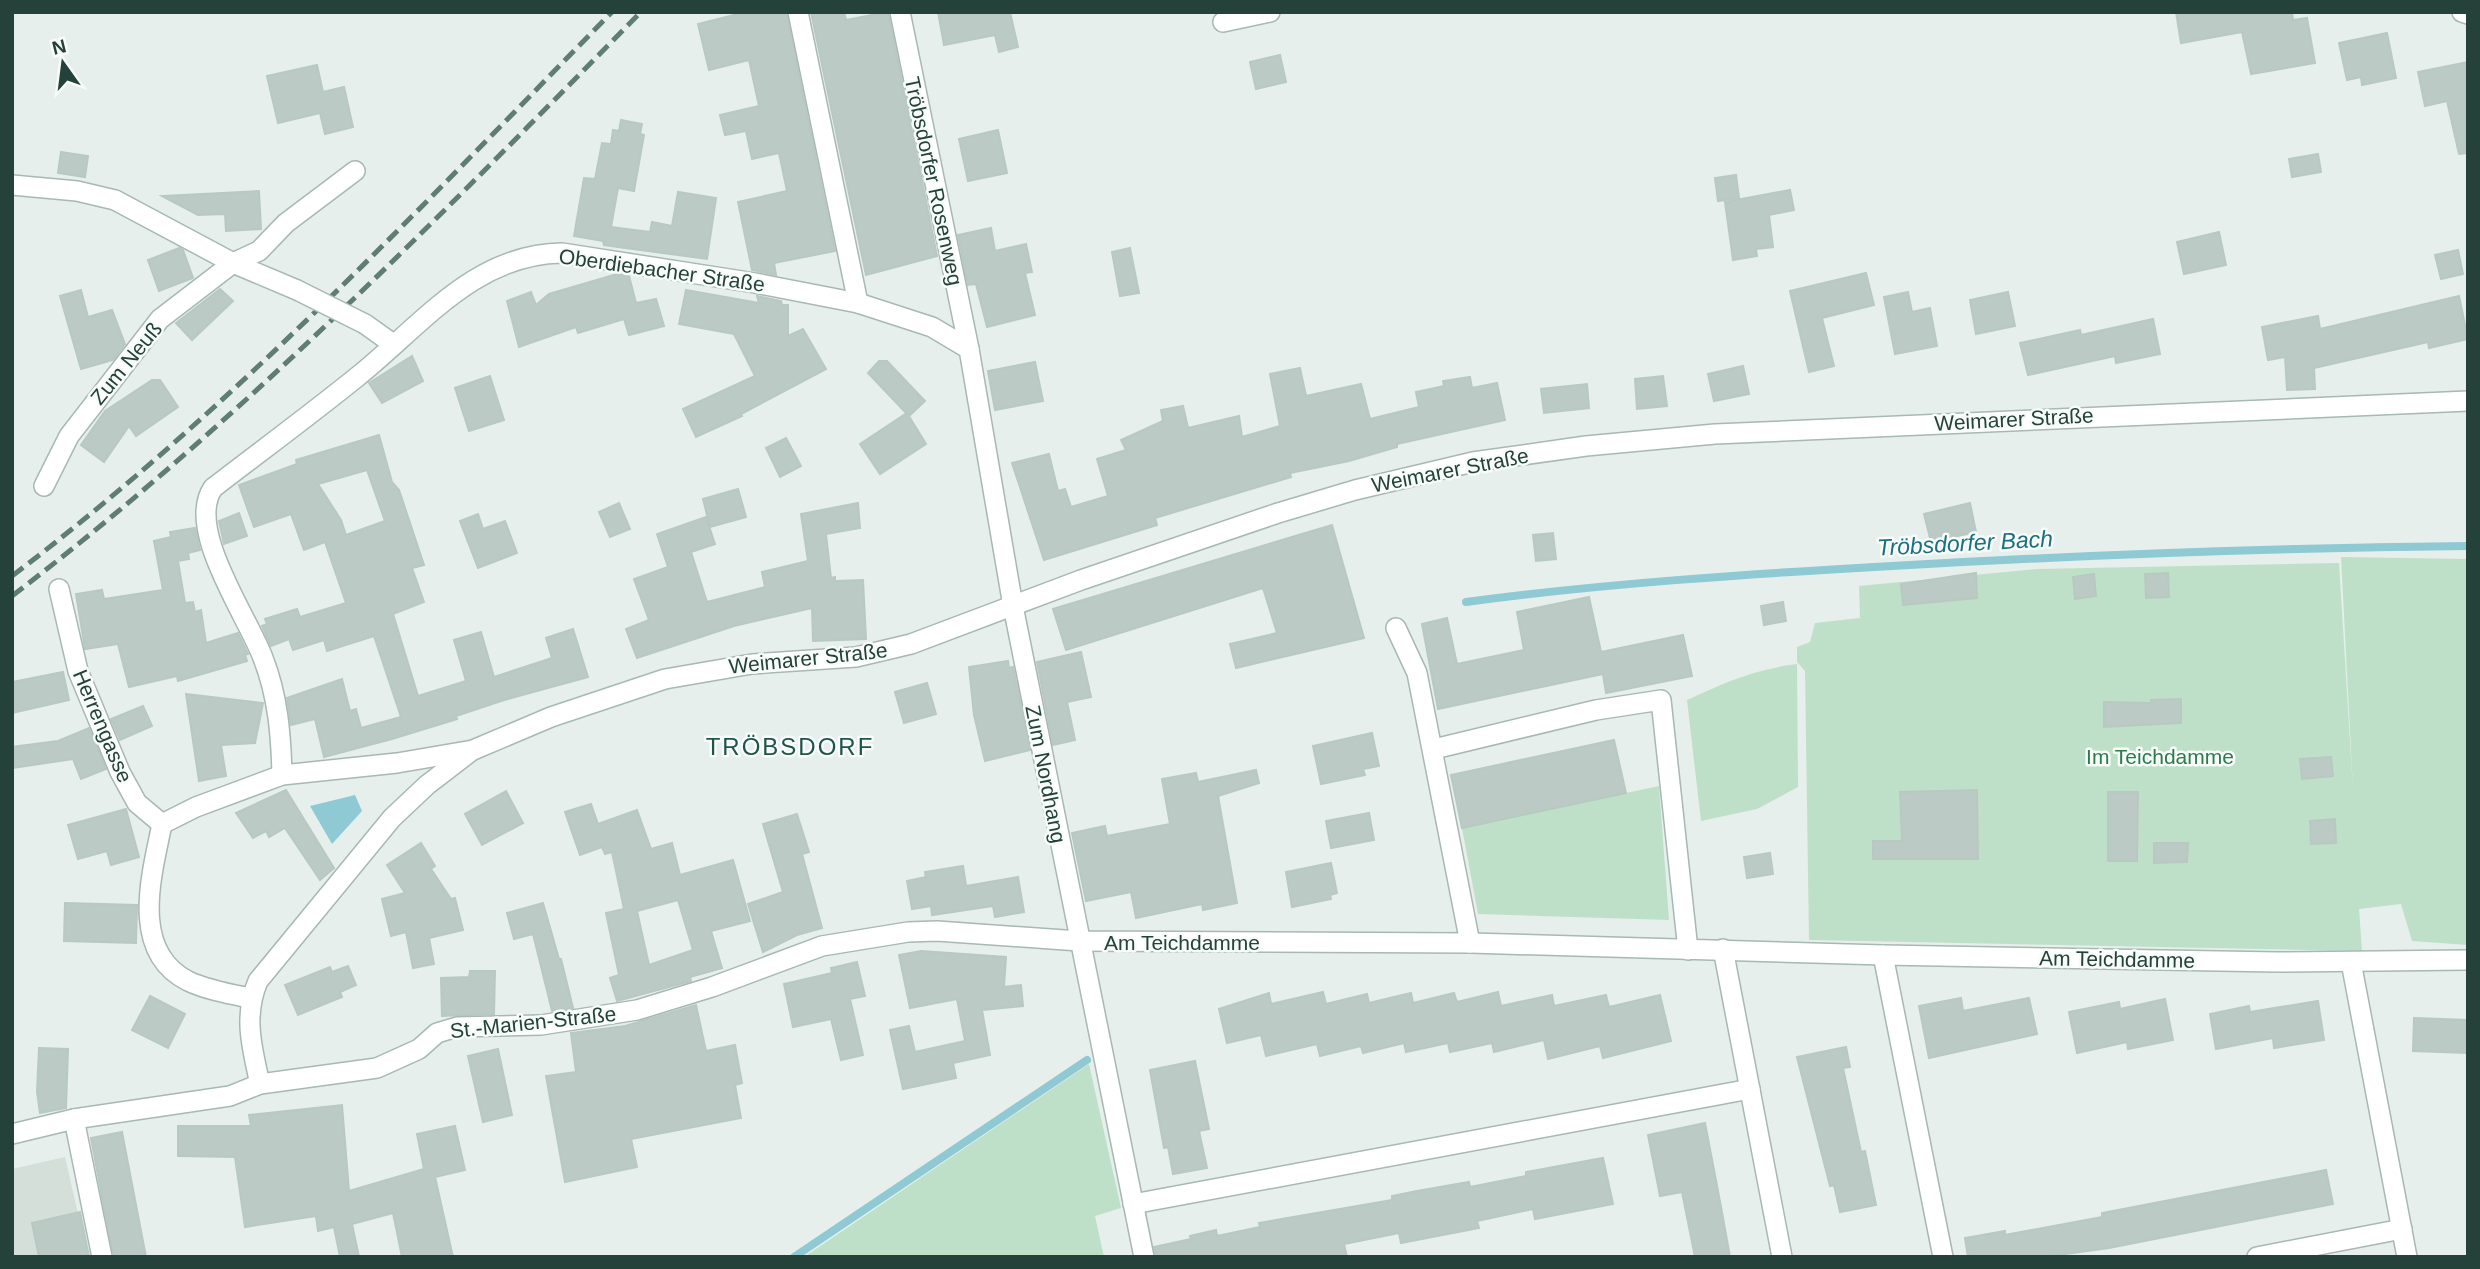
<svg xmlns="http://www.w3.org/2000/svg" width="2480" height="1269" viewBox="0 0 2480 1269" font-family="Arial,sans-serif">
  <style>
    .built { fill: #d4dfda }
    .green { fill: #bfe0c8 }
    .water { fill: #8ec9d4 }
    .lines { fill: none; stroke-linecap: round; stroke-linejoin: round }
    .stream { stroke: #8ec9d4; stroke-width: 8 }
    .building { fill: #bbcac4; stroke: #b8c9c2; stroke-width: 2; fill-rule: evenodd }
    .minor-casing { stroke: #a8b8b2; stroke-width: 22 }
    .minor { stroke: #fff; stroke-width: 19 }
    .rail { stroke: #5f7d75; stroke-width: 5; stroke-dasharray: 14 7; stroke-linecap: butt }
    .minor-bridge-casing { stroke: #a8b8b2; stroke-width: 22; stroke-linecap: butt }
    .minor-bridge { stroke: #fff; stroke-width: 19 }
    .labels { text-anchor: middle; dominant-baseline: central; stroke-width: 5; stroke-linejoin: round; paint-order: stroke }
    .street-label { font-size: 21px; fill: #24423a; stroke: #f7fbf9 }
    .park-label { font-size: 21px; fill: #2d7a4b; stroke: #f7fbf9 }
    .water-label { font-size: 23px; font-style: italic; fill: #1c6f80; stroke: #f7fbf9 }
    .quarter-label { font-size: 24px; letter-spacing: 2px; fill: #1f5548; stroke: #f7fbf9 }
  </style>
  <rect width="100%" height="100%" fill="#e6efeb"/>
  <path class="built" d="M 65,1157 L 88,1257 L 12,1257 L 12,1169 Z"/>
  <g class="green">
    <path d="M 2341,557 L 2468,559 L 2468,945 L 2412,941 L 2401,904 L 2359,909 L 2362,951 L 1809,940 L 1805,671 L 1797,662 L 1797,647 L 1810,642 L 1815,623 L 1860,618 L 1859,586 L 2037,569 L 2339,563 L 2353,790 Z"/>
    <path d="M 1797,664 L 1798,787 L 1757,809 L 1701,821 L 1687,700 C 1723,683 1756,669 1797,664 Z"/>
    <path d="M 1659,786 L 1669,920 L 1478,914 L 1462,828 Z"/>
    <path d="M 1089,1064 L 1121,1208 L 1095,1216 L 1104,1257 L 804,1257 Z"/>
  </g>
  <path class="water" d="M 355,795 L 362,811 L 332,844 L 310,806 Z"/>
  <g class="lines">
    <g class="stream">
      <path d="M 1466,602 C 1608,583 1750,574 1892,566 C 2084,555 2276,548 2468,546"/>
      <path d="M 794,1257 L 1087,1060"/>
    </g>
  </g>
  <g class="building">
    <path d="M 746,12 L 786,12 L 835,251 L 774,263 L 776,275 L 752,270 L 738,202 L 787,191 L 779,153 L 752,159 L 746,131 L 725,135 L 720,115 L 759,106 L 749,60 L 709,70 L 698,24 Z"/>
    <path d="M 811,12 L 844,12 L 846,20 L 888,12 L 937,256 L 866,275 Z"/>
    <path d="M 938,12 L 1010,12 L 1018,47 L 999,52 L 995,35 L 944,45 Z"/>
    <path d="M 2176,12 L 2292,12 L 2293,20 L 2307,18 L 2315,63 L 2251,74 L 2242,32 L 2181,43 Z"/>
    <path d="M 2387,33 L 2396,78 L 2362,85 L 2361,77 L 2347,80 L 2339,43 Z"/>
    <path d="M 1280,55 L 1286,82 L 1256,89 L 1250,62 Z"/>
    <path d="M 2468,62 L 2468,153 L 2459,154 L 2447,101 L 2425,106 L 2418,72 Z"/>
    <path d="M 317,65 L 323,92 L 344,87 L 353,127 L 325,134 L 320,113 L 278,123 L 267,76 Z"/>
    <path d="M 621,120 L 642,124 L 640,134 L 644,135 L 634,191 L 618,188 L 611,227 L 650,232 L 652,222 L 672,226 L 678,192 L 716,198 L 707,259 L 604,245 L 603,241 L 574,236 L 584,178 L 595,179 L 602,143 L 611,144 L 613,130 L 619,131 Z"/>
    <path d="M 998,130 L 1007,173 L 968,181 L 959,139 Z"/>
    <path d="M 61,152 L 88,156 L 85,177 L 58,173 Z"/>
    <path d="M 2318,154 L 2321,172 L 2292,177 L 2289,159 Z"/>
    <path d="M 1736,175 L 1739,198 L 1718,201 L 1715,178 Z"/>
    <path d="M 1790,190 L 1794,210 L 1769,215 L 1773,247 L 1756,249 L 1757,256 L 1733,260 L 1725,202 Z"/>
    <path d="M 259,191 L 261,229 L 226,231 L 225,214 L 198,215 L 162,196 Z"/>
    <path d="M 991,228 L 995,251 L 1026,244 L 1032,272 L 1025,273 L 1035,315 L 987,327 L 976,284 L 968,285 L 958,235 Z"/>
    <path d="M 2219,232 L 2226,265 L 2184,274 L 2177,242 Z"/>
    <path d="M 179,248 L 183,250 L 193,278 L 159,291 L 148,260 Z"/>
    <path d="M 1130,248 L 1139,293 L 1120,296 L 1112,252 Z"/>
    <path d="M 2458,250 L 2463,274 L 2441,279 L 2435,255 Z"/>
    <path d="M 1866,273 L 1874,305 L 1822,318 L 1834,366 L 1809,372 L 1790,291 Z"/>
    <path d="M 617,274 L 629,276 L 636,303 L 656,299 L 664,326 L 629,335 L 624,319 L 578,333 L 576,327 L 519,347 L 507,301 L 531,292 L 536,305 L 549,294 Z"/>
    <path d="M 220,289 L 233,301 L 192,340 L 176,323 Z"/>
    <path d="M 81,290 L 88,317 L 112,310 L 125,344 L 113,360 L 81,369 L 60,296 Z"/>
    <path d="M 686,290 L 759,303 L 757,296 L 781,301 L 782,305 L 788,305 L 788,336 L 803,329 L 826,369 L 741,414 L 742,416 L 696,437 L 683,409 L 755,376 L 734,334 L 679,324 Z"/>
    <path d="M 1908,292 L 1912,312 L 1930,308 L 1937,346 L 1895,354 L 1884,297 Z"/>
    <path d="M 2008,292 L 2015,326 L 1976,334 L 1970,300 Z"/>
    <path d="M 2459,296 L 2468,339 L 2429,348 L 2428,342 L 2314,368 L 2315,389 L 2287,390 L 2285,357 L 2268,360 L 2262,327 L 2318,316 L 2320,329 Z"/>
    <path d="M 2153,319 L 2160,354 L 2116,363 L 2115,356 L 2028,375 L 2020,343 L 2080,330 L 2081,335 Z"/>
    <path d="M 412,356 L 423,381 L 382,403 L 369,383 Z"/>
    <path d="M 879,361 L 887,361 L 925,401 L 909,416 L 868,373 Z"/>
    <path d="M 1035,362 L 1043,401 L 995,410 L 988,371 Z"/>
    <path d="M 1743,366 L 1749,394 L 1714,401 L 1708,374 Z"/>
    <path d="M 1300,368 L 1306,396 L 1361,384 L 1370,419 L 1419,407 L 1416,392 L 1444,386 L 1443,381 L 1470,377 L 1472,388 L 1497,383 L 1505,420 L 1397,444 L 1397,447 L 1349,461 L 1290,473 L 1291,477 L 1155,518 L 1157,525 L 1044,560 L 1012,463 L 1049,454 L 1058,491 L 1065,489 L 1071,507 L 1108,496 L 1097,459 L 1126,450 L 1121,440 L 1163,421 L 1161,410 L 1183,406 L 1188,428 L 1239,416 L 1242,437 L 1280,426 L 1270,374 Z"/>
    <path d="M 490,376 L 504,420 L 469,431 L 455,388 Z"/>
    <path d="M 1663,376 L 1667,406 L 1637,409 L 1635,379 Z"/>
    <path d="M 152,380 L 160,380 L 178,407 L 136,436 L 129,426 L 104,462 L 81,445 L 105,411 Z"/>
    <path d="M 1587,384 L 1589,408 L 1544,413 L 1541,389 Z"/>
    <path d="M 907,413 L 926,444 L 880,474 L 860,444 Z"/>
    <path d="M 379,435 L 392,482 L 399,490 L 424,565 L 412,568 L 424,602 L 393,614 L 418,696 L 466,681 L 454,640 L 481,632 L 494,677 L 552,658 L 546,638 L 573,629 L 588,677 L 501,701 L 456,716 L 457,719 L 392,739 L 324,757 L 315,719 L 291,725 L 287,698 L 342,679 L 350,711 L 356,709 L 361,728 L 401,717 L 374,636 L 327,651 L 324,640 L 293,650 L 289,639 L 271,646 L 262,626 L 267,624 L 265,619 L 297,609 L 300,617 L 346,603 L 325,542 L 304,550 L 291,514 L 254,527 L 239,485 L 297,464 L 296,460 ZM 367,470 L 385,521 L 346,535 L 341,520 L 318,484 Z"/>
    <path d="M 786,438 L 801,466 L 780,477 L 766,448 Z"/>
    <path d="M 738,489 L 746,517 L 710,527 L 703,499 Z"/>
    <path d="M 619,503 L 630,529 L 610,537 L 599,512 Z"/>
    <path d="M 858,503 L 860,528 L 826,534 L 831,578 L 835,577 L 835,581 L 863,580 L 866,639 L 813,641 L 812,608 L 734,626 L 637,658 L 626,629 L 649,620 L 634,579 L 668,567 L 657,534 L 706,517 L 715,544 L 691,552 L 707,602 L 765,587 L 762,572 L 808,561 L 801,514 Z"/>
    <path d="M 1970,503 L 1976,532 L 1931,542 L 1924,514 Z"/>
    <path d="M 239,513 L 247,536 L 224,544 L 219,521 Z"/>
    <path d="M 478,514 L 483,529 L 505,521 L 517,553 L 478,568 L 460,521 Z"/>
    <path d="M 1332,525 L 1364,638 L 1236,668 L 1230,644 L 1277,633 L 1263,588 L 1066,650 L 1053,609 Z"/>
    <path d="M 195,528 L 200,550 L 188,553 L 189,559 L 178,561 L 185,603 L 193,602 L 195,612 L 201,610 L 206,643 L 238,633 L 248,654 L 245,655 L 247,661 L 178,681 L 177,676 L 129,687 L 118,644 L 85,649 L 76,594 L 102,590 L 104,599 L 163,590 L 154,541 L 171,537 L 170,532 Z"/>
    <path d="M 1553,533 L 1556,559 L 1536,561 L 1533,535 Z"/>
    <path d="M 1976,573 L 1977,598 L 1903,605 L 1901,584 Z"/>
    <path d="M 2168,573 L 2169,597 L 2146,598 L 2145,574 Z"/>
    <path d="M 2094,574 L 2096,596 L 2075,599 L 2073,577 Z"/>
    <path d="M 1589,597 L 1601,652 L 1683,635 L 1692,676 L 1606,693 L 1603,674 L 1438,709 L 1422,624 L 1447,618 L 1457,664 L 1524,650 L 1517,612 Z"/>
    <path d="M 1783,602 L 1786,621 L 1764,625 L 1761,606 Z"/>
    <path d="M 1081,652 L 1091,697 L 1067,702 L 1075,740 L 1053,745 L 1037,662 Z"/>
    <path d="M 1008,661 L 1009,668 L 1013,667 L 1030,750 L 985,761 L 974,715 L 969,667 Z"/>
    <path d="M 63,672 L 69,700 L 12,713 L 12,682 Z"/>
    <path d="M 927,683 L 936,714 L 904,723 L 895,692 Z"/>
    <path d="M 186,694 L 263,703 L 255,743 L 221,745 L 226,776 L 199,781 Z"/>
    <path d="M 2181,699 L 2181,723 L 2104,727 L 2104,702 L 2152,703 L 2151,700 Z"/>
    <path d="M 143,706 L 152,726 L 120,740 L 111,719 Z"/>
    <path d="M 89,728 L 106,769 L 81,779 L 73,759 L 12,768 L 12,747 L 58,741 Z"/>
    <path d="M 1372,733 L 1379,766 L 1363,769 L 1365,775 L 1321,784 L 1313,746 Z"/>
    <path d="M 1614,740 L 1626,793 L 1462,828 L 1451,775 Z"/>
    <path d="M 2331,757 L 2333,776 L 2302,779 L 2300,759 Z"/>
    <path d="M 1256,770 L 1259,783 L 1218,796 L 1237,903 L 1203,910 L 1202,904 L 1136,918 L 1131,892 L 1086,901 L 1072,833 L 1105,826 L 1107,836 L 1170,824 L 1162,779 L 1196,773 L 1198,782 Z"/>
    <path d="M 286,790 L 334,868 L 320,880 L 285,828 L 269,837 L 266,831 L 253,838 L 236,813 Z"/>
    <path d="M 1977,790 L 1978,859 L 1873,859 L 1873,841 L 1902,841 L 1900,792 Z"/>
    <path d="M 506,791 L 523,823 L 482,845 L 465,814 Z"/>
    <path d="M 2108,792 L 2138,792 L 2137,861 L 2108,861 Z"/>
    <path d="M 591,804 L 598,824 L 637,810 L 651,849 L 672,843 L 680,875 L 733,860 L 750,921 L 711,931 L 722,968 L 690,977 L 691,981 L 617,1001 L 610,978 L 619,975 L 606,913 L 624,909 L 612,852 L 605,854 L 602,847 L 580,855 L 565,812 ZM 678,900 L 693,950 L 649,965 L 637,911 Z"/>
    <path d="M 126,809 L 139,857 L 111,865 L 107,851 L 78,859 L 68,825 Z"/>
    <path d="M 1369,813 L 1374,840 L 1331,848 L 1326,821 Z"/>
    <path d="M 797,814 L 809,852 L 802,854 L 822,928 L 797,935 L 763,952 L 748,904 L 783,892 L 763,824 Z"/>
    <path d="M 2335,819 L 2336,843 L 2311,844 L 2310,821 Z"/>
    <path d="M 421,843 L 435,866 L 431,869 L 451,899 L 455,898 L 463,930 L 429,938 L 434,964 L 413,968 L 406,932 L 391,936 L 382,899 L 405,893 L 387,865 Z"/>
    <path d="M 2154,843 L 2188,843 L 2187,862 L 2154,863 Z"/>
    <path d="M 1770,853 L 1773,874 L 1747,878 L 1744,857 Z"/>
    <path d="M 1331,863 L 1337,893 L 1330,895 L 1331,899 L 1292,907 L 1286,872 Z"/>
    <path d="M 963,866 L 966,886 L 1018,877 L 1024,912 L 995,917 L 993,906 L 932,915 L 931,906 L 912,909 L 907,881 L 926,877 L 925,872 Z"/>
    <path d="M 65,903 L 137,905 L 136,943 L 64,941 Z"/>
    <path d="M 543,903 L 559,959 L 561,959 L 573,1008 L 552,1011 L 533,934 L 514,939 L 507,913 Z"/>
    <path d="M 921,951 L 1006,957 L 1004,987 L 1021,985 L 1023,1006 L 982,1010 L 990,1055 L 953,1063 L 956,1078 L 903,1089 L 890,1030 L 909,1026 L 915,1052 L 965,1041 L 957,999 L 910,1008 L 899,955 Z"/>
    <path d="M 857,962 L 865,996 L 850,999 L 863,1055 L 841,1060 L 831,1019 L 793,1027 L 784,984 L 832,973 L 831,968 Z"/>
    <path d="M 348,966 L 356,985 L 340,992 L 342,997 L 298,1015 L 285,985 L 330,967 L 332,972 Z"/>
    <path d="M 470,971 L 495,971 L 494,1014 L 442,1016 L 441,978 L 469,977 Z"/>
    <path d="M 1323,992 L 1326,1004 L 1367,994 L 1369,1003 L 1411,993 L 1413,1003 L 1454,993 L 1457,1002 L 1498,992 L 1501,1006 L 1552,995 L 1554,1006 L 1606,995 L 1609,1007 L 1660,995 L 1671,1041 L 1603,1058 L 1600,1046 L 1548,1059 L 1544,1040 L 1494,1052 L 1492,1043 L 1450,1052 L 1448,1043 L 1406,1052 L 1404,1043 L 1363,1053 L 1361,1046 L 1320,1056 L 1317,1044 L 1266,1056 L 1261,1035 L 1227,1043 L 1219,1009 L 1269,993 L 1271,1004 Z"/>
    <path d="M 150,996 L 185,1014 L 168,1048 L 132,1030 Z"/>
    <path d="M 1961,998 L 1963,1011 L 2029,998 L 2037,1034 L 1929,1058 L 1919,1006 Z"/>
    <path d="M 2165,999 L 2173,1040 L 2128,1049 L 2127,1042 L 2077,1053 L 2069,1012 L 2119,1002 L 2120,1009 Z"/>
    <path d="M 2318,1001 L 2324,1040 L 2274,1048 L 2273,1038 L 2216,1049 L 2210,1014 L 2249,1006 L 2250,1012 Z"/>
    <path d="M 696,1005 L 706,1051 L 735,1045 L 742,1083 L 735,1085 L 741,1118 L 631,1139 L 637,1167 L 565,1182 L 546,1076 L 576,1072 L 571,1033 L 625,1026 Z"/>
    <path d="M 2414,1018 L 2468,1020 L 2468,1053 L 2413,1051 Z"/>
    <path d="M 1846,1047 L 1850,1067 L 1843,1068 L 1861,1152 L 1865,1151 L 1876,1205 L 1840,1212 L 1834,1185 L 1830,1186 L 1797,1057 Z"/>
    <path d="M 39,1048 L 68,1049 L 66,1108 L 40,1113 L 37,1092 Z"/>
    <path d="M 498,1049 L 512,1115 L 483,1122 L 468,1056 Z"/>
    <path d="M 1195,1061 L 1209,1129 L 1199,1131 L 1207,1168 L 1173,1174 L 1168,1147 L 1164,1148 L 1150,1070 Z"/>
    <path d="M 342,1105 L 349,1191 L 424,1169 L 417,1134 L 455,1126 L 465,1170 L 435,1177 L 453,1257 L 402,1257 L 393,1213 L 352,1224 L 359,1257 L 340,1257 L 334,1227 L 318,1231 L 316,1216 L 245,1227 L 235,1157 L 178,1156 L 178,1126 L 251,1126 L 249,1115 Z"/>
    <path d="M 1705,1123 L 1721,1207 L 1730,1257 L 1695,1257 L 1682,1192 L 1660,1196 L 1648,1135 Z"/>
    <path d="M 122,1132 L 146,1257 L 114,1257 L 104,1207 L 91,1138 Z"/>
    <path d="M 1603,1158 L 1613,1204 L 1535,1219 L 1533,1209 L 1477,1221 L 1479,1228 L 1401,1243 L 1399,1233 L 1344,1244 L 1347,1257 L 1156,1257 L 1154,1247 L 1191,1239 L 1190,1236 L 1216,1230 L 1217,1236 L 1260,1227 L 1259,1223 L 1392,1200 L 1392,1196 L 1417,1191 L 1469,1182 L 1470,1187 L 1526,1176 L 1526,1172 Z"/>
    <path d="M 2326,1170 L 2333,1204 L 2109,1248 L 2044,1257 L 1968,1257 L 1965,1238 L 2005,1231 L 2005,1235 L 2102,1217 L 2102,1213 Z"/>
    <path d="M 80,1212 L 89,1257 L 39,1257 L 32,1223 Z"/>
  </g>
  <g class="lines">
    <g class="minor-casing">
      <g id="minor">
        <path d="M 798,12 L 858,303"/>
        <path d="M 900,12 L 969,349"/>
        <path d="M 2462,12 L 2468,14"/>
        <path d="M 1223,22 L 1270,12"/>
        <path d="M 12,185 L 77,191 L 115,200 L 233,263 L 297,290"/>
        <path d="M 365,324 L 393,344"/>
        <path d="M 44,486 L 69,436 L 160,319 L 233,263 L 259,251 L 286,223 L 355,171"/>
        <path d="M 59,589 L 78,671 L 120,772 L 137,803 L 162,824"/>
        <path d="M 1396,628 L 1417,673 L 1470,943"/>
        <path d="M 1434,749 L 1596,710 L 1661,700 L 1688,950"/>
        <path d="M 282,775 C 281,735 278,696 263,658 C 248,617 185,529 213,488 C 261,451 310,415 357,377 C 421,326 474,254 562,253 L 755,283 L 858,303 L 932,327 L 969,349 L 1013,606 L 1144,1257"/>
        <path d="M 162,824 L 196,807 L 282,775 L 397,763 L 473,750 L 551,717 L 665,679 L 752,664 L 856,657 L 911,644 L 1081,580 L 1278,513 L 1355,490 L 1473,462 L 1586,446 L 1715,434 L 2468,401"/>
        <path d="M 162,824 C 152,874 129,951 188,981 C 207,990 230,994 250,998"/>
        <path d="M 1723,949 L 1782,1257"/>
        <path d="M 1883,955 L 1943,1257"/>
        <path d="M 2351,962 L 2407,1257"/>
        <path d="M 260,1084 C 252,1048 243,1016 258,981 L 392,818 L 427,785 L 470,752"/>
        <path d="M 74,1119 L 102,1257"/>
        <path d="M 12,1134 L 74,1119 L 230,1096 L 260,1084 L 377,1068 L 419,1049 L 437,1033 L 457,1027 L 541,1025 L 637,1010 L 712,987 L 822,946 L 908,932 L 937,931 L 1079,941 L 1470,943 L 1883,955 L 2277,962 L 2468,960"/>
        <path d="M 1133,1204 L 1750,1089"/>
        <path d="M 2257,1257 L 2402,1229"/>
      </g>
    </g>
    <use href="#minor" class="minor"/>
    <g class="rail">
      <path d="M 12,576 C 231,410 420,208 612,12"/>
      <path d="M 12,596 C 240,422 440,216 641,12"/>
    </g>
    <g class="minor-bridge-casing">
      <path id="minor-bridge" d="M 297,290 L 365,324"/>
    </g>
    <use href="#minor-bridge" class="minor-bridge"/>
  </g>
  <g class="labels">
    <g class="street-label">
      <text transform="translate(934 181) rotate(78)">Tröbsdorfer Rosenweg</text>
      <text transform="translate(662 270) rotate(8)">Oberdiebacher Straße</text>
      <text transform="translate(126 363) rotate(-51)">Zum Neuß</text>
      <text transform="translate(2014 419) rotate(-3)">Weimarer Straße</text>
      <text transform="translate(1450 470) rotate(-11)">Weimarer Straße</text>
      <text transform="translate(808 658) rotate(-6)">Weimarer Straße</text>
      <text transform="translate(103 726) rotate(67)">Herrengasse</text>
      <text transform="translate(1046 774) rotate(79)">Zum Nordhang</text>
      <text x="1182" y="942">Am Teichdamme</text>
      <text transform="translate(2117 959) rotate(1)">Am Teichdamme</text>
      <text transform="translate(533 1022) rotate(-6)">St.-Marien-Straße</text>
    </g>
    <g class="park-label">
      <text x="2160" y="756">Im Teichdamme</text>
    </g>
    <g class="water-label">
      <text transform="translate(1965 543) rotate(-3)">Tröbsdorfer Bach</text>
    </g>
    <g class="quarter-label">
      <text x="790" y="746">TRÖBSDORF</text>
    </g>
  </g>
  <rect width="2480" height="1269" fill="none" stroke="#24423a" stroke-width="28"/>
  <g transform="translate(63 63) rotate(346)" stroke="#f7fbf9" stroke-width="5" paint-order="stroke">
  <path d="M0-5L12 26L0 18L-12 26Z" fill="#24423a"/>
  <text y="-10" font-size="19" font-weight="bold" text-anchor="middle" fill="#24423a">N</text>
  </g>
</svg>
